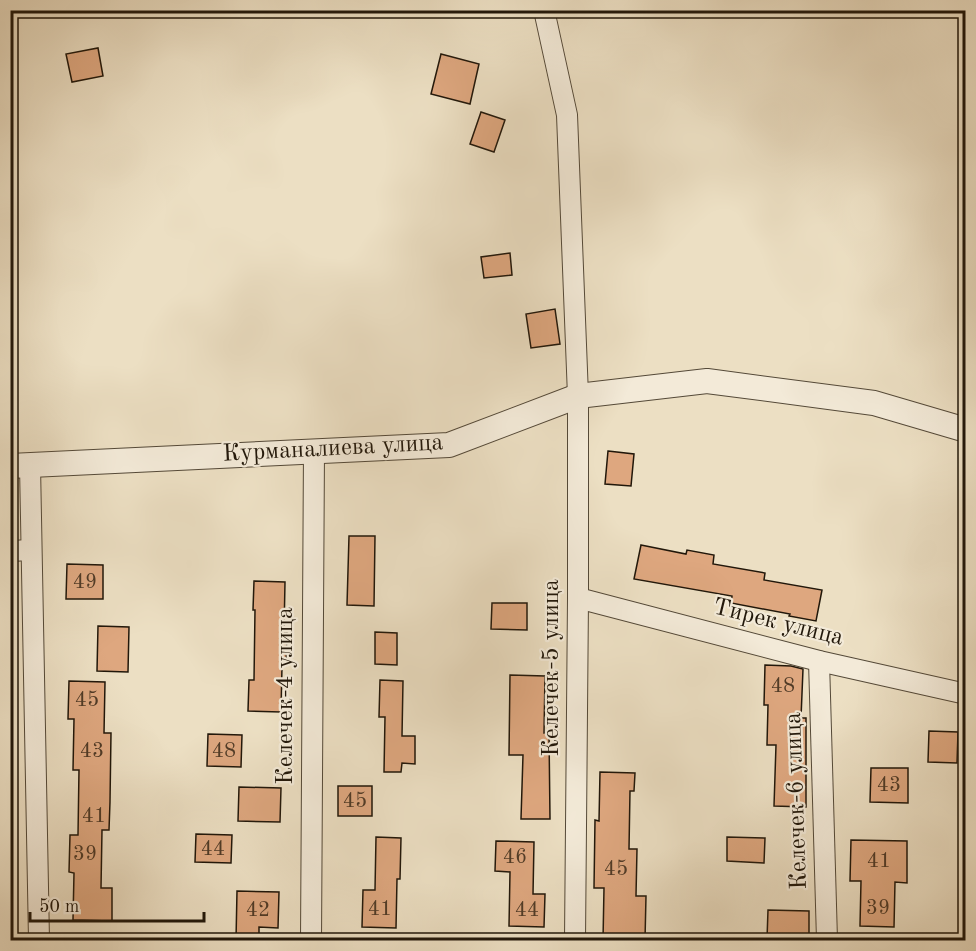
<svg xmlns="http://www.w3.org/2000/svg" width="976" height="951" viewBox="0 0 976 951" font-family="'Old Standard TT',serif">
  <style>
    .building { fill: #dea77f; stroke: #21170a; stroke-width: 1.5 }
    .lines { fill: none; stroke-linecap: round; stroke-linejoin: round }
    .minor-casing { stroke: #544938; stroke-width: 22 }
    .tertiary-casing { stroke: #544938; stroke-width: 26 }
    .minor { stroke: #f3ead8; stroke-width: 20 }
    .tertiary { stroke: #f3ead8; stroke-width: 24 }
    .labels { text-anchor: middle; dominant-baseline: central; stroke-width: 4.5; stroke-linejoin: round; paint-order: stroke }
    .number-label { font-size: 21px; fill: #503b27 }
    .street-label { font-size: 24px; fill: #21170a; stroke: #f3ead8 }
  </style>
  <rect width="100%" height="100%" fill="#ecdfc3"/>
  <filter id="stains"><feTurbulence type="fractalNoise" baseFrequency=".00333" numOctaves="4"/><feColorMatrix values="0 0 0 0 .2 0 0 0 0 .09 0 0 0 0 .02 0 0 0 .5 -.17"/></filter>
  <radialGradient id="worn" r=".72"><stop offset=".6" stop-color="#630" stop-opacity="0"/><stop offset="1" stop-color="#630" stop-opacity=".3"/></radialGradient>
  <g class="building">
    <path d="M 98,48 L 103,76 L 72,82 L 66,54 Z"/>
    <path d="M 441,54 L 479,64 L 470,104 L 431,94 Z"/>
    <path d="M 481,112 L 505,120 L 494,152 L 470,144 Z"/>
    <path d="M 510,253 L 512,275 L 484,278 L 481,257 Z"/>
    <path d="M 555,309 L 560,344 L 531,348 L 526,314 Z"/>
    <path d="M 608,451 L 634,454 L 631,486 L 605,484 Z"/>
    <path d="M 349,536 L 375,536 L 374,606 L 347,605 Z"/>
    <path d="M 641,545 L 686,554 L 687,550 L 714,555 L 713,564 L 765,573 L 764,580 L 822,590 L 816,621 L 789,616 L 790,614 L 731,603 L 732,596 L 634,579 Z"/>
    <path d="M 67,564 L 103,565 L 103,599 L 66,599 Z"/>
    <path d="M 254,581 L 285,582 L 284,632 L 287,632 L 286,666 L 282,666 L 281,712 L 248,711 L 249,680 L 254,680 L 255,610 L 253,610 Z"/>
    <path d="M 492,603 L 527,603 L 527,630 L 491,629 Z"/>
    <path d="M 98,626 L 129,627 L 128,672 L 97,671 Z"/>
    <path d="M 375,632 L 397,633 L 397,665 L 375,664 Z"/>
    <path d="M 765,665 L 791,666 L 803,669 L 801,718 L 806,718 L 806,807 L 774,806 L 776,745 L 767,745 L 768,705 L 764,705 Z"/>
    <path d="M 510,675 L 545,676 L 544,733 L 549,733 L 550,819 L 521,819 L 523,755 L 509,755 Z"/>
    <path d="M 380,680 L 403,681 L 402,736 L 415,736 L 415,764 L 402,763 L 401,772 L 384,772 L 385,717 L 379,717 Z"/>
    <path d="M 69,681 L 105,682 L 104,733 L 111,733 L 110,802 L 109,830 L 102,830 L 101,888 L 112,888 L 112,921 L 73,920 L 74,873 L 69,872 L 70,835 L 78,835 L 79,770 L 73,770 L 74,719 L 68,719 Z"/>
    <path d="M 929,731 L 958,732 L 957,763 L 928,762 Z"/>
    <path d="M 208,734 L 242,735 L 241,767 L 207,766 Z"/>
    <path d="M 871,768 L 908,768 L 908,803 L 870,802 Z"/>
    <path d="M 600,772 L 635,773 L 634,791 L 630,791 L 629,849 L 637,849 L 636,896 L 646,896 L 645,940 L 603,940 L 604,888 L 594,888 L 595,820 L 599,821 Z"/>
    <rect x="338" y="786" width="34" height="30"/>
    <path d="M 239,787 L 281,788 L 280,822 L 238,821 Z"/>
    <path d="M 196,834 L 232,835 L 231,863 L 195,862 Z"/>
    <path d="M 376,837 L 401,838 L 400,879 L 397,879 L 396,928 L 362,927 L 363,890 L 375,890 Z"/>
    <path d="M 727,837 L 765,838 L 764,863 L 727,861 Z"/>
    <path d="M 851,840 L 907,841 L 907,883 L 895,882 L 894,927 L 860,926 L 861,881 L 850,881 Z"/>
    <path d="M 496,841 L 534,842 L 533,894 L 545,894 L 544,927 L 509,926 L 510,872 L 495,871 Z"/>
    <path d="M 237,891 L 279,892 L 278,928 L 259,927 L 259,940 L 236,940 Z"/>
    <path d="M 768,910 L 809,911 L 809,940 L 767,939 Z"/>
  </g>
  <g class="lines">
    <g class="minor-casing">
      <g id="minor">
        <path d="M 544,10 L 567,115 L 578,396 L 578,598 L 575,940"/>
        <path d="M 30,465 L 39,940"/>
        <path d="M 10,551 L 31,550"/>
        <path d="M 578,598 L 819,661 L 966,694"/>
        <path d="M 819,661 L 827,940"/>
        <path d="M 311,940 L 314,451"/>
      </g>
    </g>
    <g class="tertiary-casing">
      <path id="tertiary" d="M 10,466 L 449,445 L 578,396 L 707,381 L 874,403 L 966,430"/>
    </g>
    <use href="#minor" class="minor"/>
    <use href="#tertiary" class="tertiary"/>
  </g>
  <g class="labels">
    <g class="number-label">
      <text x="85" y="582">49</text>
      <text x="783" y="686">48</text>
      <text x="87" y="700">45</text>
      <text x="92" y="751">43</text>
      <text x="224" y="751">48</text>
      <text x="889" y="785">43</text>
      <text x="355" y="801">45</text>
      <text x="94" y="816">41</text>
      <text x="213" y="849">44</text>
      <text x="85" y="854">39</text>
      <text x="515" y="857">46</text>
      <text x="879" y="861">41</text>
      <text x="616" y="869">45</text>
      <text x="878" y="908">39</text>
      <text x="380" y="909">41</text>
      <text x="258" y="910">42</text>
      <text x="527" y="910">44</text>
    </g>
    <g class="street-label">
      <text transform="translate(333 449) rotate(-3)">Курманалиева улица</text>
      <text transform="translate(778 623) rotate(14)">Тирек улица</text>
      <text transform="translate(552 668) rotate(-90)">Келечек-5 улица</text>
      <text transform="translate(286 696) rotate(-90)">Келечек-4 улица</text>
      <text transform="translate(797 801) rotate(-92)">Келечек-6 улица</text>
    </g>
  </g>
  <rect width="976" height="951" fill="none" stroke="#ecdfc3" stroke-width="36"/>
  <rect x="12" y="12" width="952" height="927" fill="none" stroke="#21170a" stroke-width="3"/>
  <rect x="18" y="18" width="940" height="915" fill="none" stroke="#21170a" stroke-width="1.5"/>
  <path d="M30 912v9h174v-9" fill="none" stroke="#21170a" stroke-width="3"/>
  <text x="39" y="912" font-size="18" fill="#21170a" stroke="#f3ead8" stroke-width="4.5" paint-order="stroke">50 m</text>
  <rect width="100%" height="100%" filter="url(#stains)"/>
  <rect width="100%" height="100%" fill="url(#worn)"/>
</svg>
